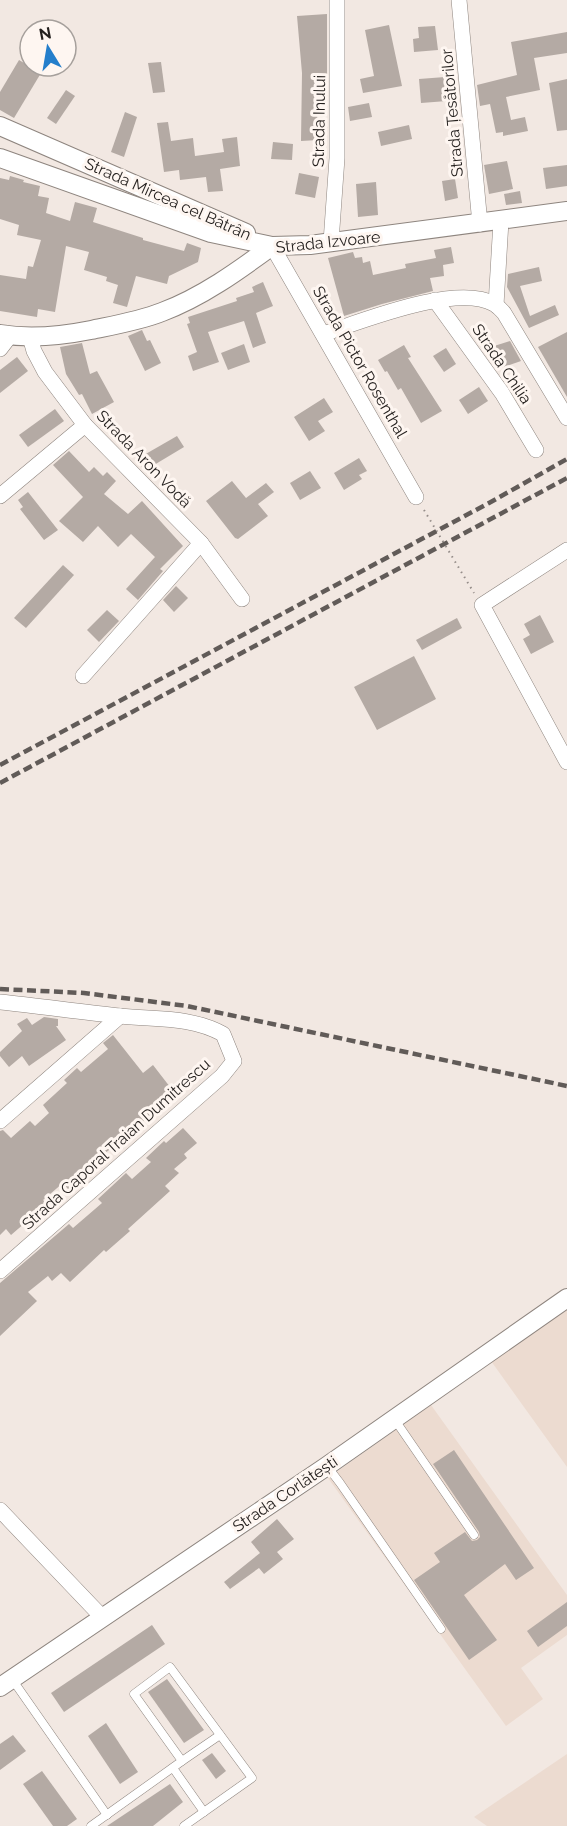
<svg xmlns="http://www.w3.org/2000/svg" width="567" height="1826" viewBox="0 0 567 1826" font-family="Raleway,sans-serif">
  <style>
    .built { fill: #ecdbd0 }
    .building { fill: #b4aaa4 }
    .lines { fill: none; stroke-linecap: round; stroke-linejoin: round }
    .service-casing { stroke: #8e857f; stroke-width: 9 }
    .minor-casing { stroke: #8e857f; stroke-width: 16 }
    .tertiary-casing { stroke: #8e857f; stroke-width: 20 }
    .path { stroke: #958d89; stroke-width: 2; stroke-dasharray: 1.5 4.5; stroke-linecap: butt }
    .service { stroke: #fff; stroke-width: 8 }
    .minor { stroke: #fff; stroke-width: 15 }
    .tertiary { stroke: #fff; stroke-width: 18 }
    .rail { stroke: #615b58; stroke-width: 4.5; stroke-dasharray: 9 4.5; stroke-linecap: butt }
    .labels { text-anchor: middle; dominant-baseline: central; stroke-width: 6; stroke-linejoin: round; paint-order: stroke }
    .street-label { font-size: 16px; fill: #231f1d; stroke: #fef6f1 }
  </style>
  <rect width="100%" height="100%" fill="#f2e8e2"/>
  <g class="built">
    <path d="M 567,1307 L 567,1467 L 491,1361 Z"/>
    <path d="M 431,1405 L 567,1595 L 567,1635 L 521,1668 L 543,1699 L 506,1726 L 328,1478 Z"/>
    <path d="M 567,1754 L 567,1826 L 487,1826 L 474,1817 Z"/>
  </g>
  <g class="building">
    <path d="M 327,14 L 327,106 L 317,106 L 318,140 L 301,141 L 302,73 L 297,16 Z"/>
    <path d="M 389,25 L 402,86 L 363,93 L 360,79 L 374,76 L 365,30 Z"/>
    <path d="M 435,26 L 438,50 L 414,52 L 413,39 L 419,38 L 418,27 Z"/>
    <path d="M 567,32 L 567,53 L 534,58 L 540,90 L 506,97 L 511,120 L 525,117 L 528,131 L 503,136 L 503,132 L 496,133 L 490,104 L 480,106 L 477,85 L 517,75 L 511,42 Z"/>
    <path d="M 19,60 L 41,73 L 14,118 L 0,110 L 0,92 Z"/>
    <path d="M 161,62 L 165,92 L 153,93 L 148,63 Z"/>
    <path d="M 445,77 L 447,101 L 421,103 L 419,79 Z"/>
    <path d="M 567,79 L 567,130 L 557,131 L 549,83 Z"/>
    <path d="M 66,90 L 75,96 L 56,124 L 47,118 Z"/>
    <path d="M 369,103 L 372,117 L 350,121 L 348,107 Z"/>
    <path d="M 125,112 L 137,117 L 124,157 L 111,152 Z"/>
    <path d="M 168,122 L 171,141 L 193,138 L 195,156 L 224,152 L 222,139 L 237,137 L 240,166 L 220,169 L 223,191 L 208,192 L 206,177 L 180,180 L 179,170 L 164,172 L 157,123 Z"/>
    <path d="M 409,125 L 412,139 L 381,146 L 378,132 Z"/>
    <path d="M 273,142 L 293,144 L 292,160 L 271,159 Z"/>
    <path d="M 507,161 L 513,189 L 489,194 L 484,165 Z"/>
    <path d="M 567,165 L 567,186 L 546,189 L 543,168 Z"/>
    <path d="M 299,173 L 319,177 L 315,198 L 295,194 Z"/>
    <path d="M 10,176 L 24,180 L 23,182 L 40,186 L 38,196 L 49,198 L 46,213 L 70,221 L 75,202 L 97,208 L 93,222 L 143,238 L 143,240 L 184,251 L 187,243 L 201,248 L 198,262 L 169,276 L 167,284 L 136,276 L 127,307 L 113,303 L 118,285 L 106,281 L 107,277 L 84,270 L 89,252 L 66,246 L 55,312 L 38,309 L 37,317 L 0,311 L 0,275 L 26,279 L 28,266 L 33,267 L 41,240 L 17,235 L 19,225 L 0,219 L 0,178 L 9,180 Z"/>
    <path d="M 455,179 L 458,198 L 445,201 L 442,181 Z"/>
    <path d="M 376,182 L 378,215 L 358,217 L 356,184 Z"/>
    <path d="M 520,191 L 522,203 L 506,205 L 504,194 Z"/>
    <path d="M 451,247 L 454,263 L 443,265 L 444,276 L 430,278 L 433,291 L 382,304 L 344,316 L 328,258 L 353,252 L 355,258 L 362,257 L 363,263 L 370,261 L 373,275 L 406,268 L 405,264 L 436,258 L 434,250 Z"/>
    <path d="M 539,267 L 542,281 L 520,286 L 530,316 L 555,305 L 559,315 L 529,328 L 507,287 L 508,274 Z"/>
    <path d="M 263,282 L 273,306 L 256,313 L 266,343 L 253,348 L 244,321 L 208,332 L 219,362 L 193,371 L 188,356 L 197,352 L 187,324 L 190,323 L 188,317 L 237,301 L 236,298 L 254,292 L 252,287 Z"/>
    <path d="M 142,330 L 147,341 L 150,340 L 161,363 L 145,371 L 128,336 Z"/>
    <path d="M 567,332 L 567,397 L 538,347 Z"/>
    <path d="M 510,341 L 521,361 L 498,369 L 491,347 Z"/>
    <path d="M 82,343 L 90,374 L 97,371 L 114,402 L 92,414 L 82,394 L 79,395 L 66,374 L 60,347 Z"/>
    <path d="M 244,344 L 250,362 L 228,370 L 221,353 Z"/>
    <path d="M 404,345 L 411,357 L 408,358 L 442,411 L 421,423 L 401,388 L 398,390 L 387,371 L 385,372 L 378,360 Z"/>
    <path d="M 446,348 L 456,364 L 444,372 L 433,356 Z"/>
    <path d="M 17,357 L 28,371 L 0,393 L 0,370 Z"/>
    <path d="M 479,387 L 488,401 L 468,414 L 459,400 Z"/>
    <path d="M 324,398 L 333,412 L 318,421 L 325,431 L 309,441 L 294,417 Z"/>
    <path d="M 55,409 L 64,421 L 28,447 L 19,435 Z"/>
    <path d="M 177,436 L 184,447 L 144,471 L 137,459 Z"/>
    <path d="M 69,451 L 89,472 L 94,467 L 103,476 L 107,472 L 116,481 L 104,494 L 128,514 L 142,501 L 183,546 L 160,569 L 163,571 L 138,600 L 126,589 L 155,557 L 131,534 L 118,547 L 98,526 L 83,542 L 59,521 L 83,497 L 53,465 Z"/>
    <path d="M 359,458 L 367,471 L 359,475 L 362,479 L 344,490 L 334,473 Z"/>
    <path d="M 310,471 L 321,488 L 300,500 L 290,483 Z"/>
    <path d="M 232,481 L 246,498 L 266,483 L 274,492 L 258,504 L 268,516 L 238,539 L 235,538 L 206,501 Z"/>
    <path d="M 28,492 L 58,530 L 44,540 L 20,509 L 23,507 L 18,500 Z"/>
    <path d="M 63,565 L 74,575 L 26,628 L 14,618 Z"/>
    <path d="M 176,586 L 188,598 L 174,612 L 163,600 Z"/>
    <path d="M 107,610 L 119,621 L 99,642 L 87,630 Z"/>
    <path d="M 540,615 L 554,642 L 531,654 L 523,639 L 530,635 L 524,624 Z"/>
    <path d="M 457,618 L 462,628 L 422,650 L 416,640 Z"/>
    <path d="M 414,656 L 436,699 L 377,730 L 354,687 Z"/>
    <path d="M 44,1017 L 58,1019 L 58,1026 L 56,1026 L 66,1040 L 29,1066 L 22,1056 L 9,1067 L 0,1056 L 0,1052 L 22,1031 L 17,1024 L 27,1018 L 32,1025 Z"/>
    <path d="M 113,1035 L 143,1073 L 153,1065 L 177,1096 L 166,1105 L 168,1107 L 159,1115 L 155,1111 L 135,1129 L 136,1130 L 109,1150 L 82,1172 L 85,1175 L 68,1189 L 63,1183 L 43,1200 L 47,1204 L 11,1235 L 6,1229 L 0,1235 L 0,1131 L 3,1130 L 11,1138 L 30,1121 L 35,1126 L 49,1113 L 43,1105 L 67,1083 L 64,1080 L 77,1068 L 81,1072 L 108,1049 L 103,1043 Z"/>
    <path d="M 183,1128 L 197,1143 L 184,1154 L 187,1158 L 174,1169 L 179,1173 L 165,1186 L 170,1191 L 128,1229 L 130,1231 L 106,1252 L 104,1250 L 70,1282 L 61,1273 L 52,1281 L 48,1276 L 28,1292 L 37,1301 L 0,1336 L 0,1283 L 69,1224 L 73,1228 L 102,1203 L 98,1199 L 126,1173 L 132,1179 L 151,1162 L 146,1158 L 164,1141 L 166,1143 Z"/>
    <path d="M 454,1450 L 534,1568 L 516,1580 L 505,1564 L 464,1595 L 497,1640 L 469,1660 L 414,1580 L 440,1562 L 434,1553 L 465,1532 L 472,1541 L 477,1540 L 480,1537 L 479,1532 L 433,1464 Z"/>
    <path d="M 277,1519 L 294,1539 L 277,1552 L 283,1559 L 264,1574 L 259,1568 L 230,1589 L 224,1582 L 260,1553 L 251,1542 Z"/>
    <path d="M 567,1602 L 567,1626 L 538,1647 L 527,1631 Z"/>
    <path d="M 152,1625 L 165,1644 L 64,1712 L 51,1693 Z"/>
    <path d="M 167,1679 L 204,1730 L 184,1743 L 148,1692 Z"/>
    <path d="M 106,1723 L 138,1772 L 120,1784 L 88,1736 Z"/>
    <path d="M 13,1735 L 26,1751 L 0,1770 L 0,1744 Z"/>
    <path d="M 212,1753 L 226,1771 L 216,1779 L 202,1760 Z"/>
    <path d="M 42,1771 L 77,1819 L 67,1826 L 53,1826 L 23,1784 Z"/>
    <path d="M 170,1784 L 183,1802 L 153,1826 L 107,1826 Z"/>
  </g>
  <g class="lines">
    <g class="service-casing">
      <g id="service">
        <path d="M 395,1420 L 474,1535"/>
        <path d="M 327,1466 L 340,1483 L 441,1629"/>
        <path d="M 12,1679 L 107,1815"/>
        <path d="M 182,1761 L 220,1735"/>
        <path d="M 173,1768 L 204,1812"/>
        <path d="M 91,1826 L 182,1761 L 134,1694 L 170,1667 L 252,1778 L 184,1826"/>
      </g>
    </g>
    <g class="minor-casing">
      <g id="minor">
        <path d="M 459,0 L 480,224"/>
        <path d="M 331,242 L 337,158 L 337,0"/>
        <path d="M 272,246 L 416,497"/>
        <path d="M 435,300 L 502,393 L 536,450"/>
        <path d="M 496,305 L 501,221"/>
        <path d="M 323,334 C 363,321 456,283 494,304 C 498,306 501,310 504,313 L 567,418"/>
        <path d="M 30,337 L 34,351 L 45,372 L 85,425 L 201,543 L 242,599"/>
        <path d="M 0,349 L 10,336"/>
        <path d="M 0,496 L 85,425"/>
        <path d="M 567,550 L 482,605 L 567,762"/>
        <path d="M 83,676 L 201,543"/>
        <path d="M 0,1002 C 40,1006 80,1012 120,1016 C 156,1020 190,1016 223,1034 L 234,1061 L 222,1076 L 0,1271"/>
        <path d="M 0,1121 L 120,1016"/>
        <path d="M 0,1510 L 103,1618"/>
      </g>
    </g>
    <g class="tertiary-casing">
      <g id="tertiary">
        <path d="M 0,126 L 246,233"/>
        <path d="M 0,158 L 211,233 L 272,246 L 310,245 L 567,211"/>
        <path d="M 0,334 C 30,339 61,336 91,330 C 115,325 139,321 162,312 C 202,297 238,271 272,246"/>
        <path d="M 0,1687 L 327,1466 L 567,1298"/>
      </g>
    </g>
    <path class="path" d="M 424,510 L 474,593"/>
    <use href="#service" class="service"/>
    <use href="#minor" class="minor"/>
    <use href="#tertiary" class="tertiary"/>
    <g class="rail">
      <path d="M 0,765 L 489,503 L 567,459"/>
      <path d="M 0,783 L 567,478"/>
      <path d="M 0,989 L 84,993 L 187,1006 L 567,1086"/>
    </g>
  </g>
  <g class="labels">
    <g class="street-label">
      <text transform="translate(452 113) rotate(-95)">Strada Țesătorilor</text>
      <text transform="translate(319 121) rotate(-89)">Strada Inului</text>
      <text transform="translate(168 199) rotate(24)">Strada Mircea cel Bătrân</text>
      <text transform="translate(328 242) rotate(-6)">Strada Izvoare</text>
      <text transform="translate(360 362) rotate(60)">Strada Pictor Rosenthal</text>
      <text transform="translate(502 364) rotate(56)">Strada Chilia</text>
      <text transform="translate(144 459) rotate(46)">Strada Aron Vodă</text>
      <text transform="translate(116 1144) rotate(-42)">Strada Caporal Traian Dumitrescu</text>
      <text transform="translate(285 1494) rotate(-34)">Strada Corlătești</text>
    </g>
  </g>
  <g transform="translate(48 48) rotate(349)"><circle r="28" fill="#fef6f1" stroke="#a6a09c" stroke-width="1.5"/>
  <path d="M0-4.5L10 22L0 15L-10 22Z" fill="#247ecb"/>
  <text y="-9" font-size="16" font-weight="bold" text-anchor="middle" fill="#231f1d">N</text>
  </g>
</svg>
